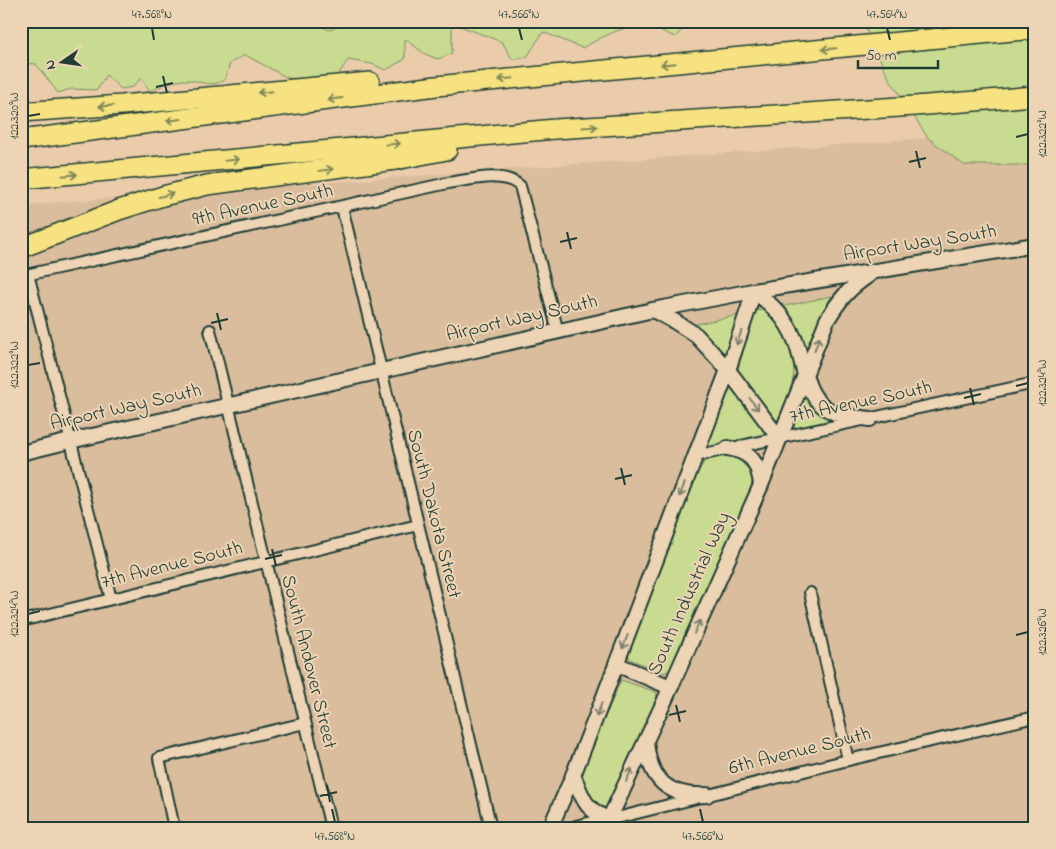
<svg xmlns="http://www.w3.org/2000/svg" width="1056" height="849" viewBox="0 0 1056 849" font-family="'Indie Flower',sans-serif">
  <style>
    .built { fill: #dabd9d }
    .green { fill: #c8db90; stroke: #748c62 }
    .lines { fill: none; stroke-linecap: round; stroke-linejoin: round }
    .street-casing { stroke: #1f3d34; stroke-width: 14 }
    .secondary-casing { stroke: #1f3d34; stroke-width: 18 }
    .highway-casing { stroke: #1f3d34; stroke-width: 22 }
    .street { stroke: #edd4b5; stroke-width: 10 }
    .secondary { stroke: #edd4b5; stroke-width: 14 }
    .highway { stroke: #f6e281; stroke-width: 19 }
    .oneway { stroke: #808757 }
    .oneway2 { stroke: #7c816e }
    .ticks { fill: none; stroke: #1f3d34; stroke-width: 2 }
    .labels { text-anchor: middle; dominant-baseline: central; stroke-width: 4; stroke-linejoin: round; paint-order: stroke }
    .street-label { font-size: 20px; fill: #1f3d34; stroke: #edd4b5 }
    .neatline { fill: none; stroke: #1f3d34; stroke-width: 2 }
    .ticks-label { font-size: 12px; text-anchor: middle; fill: #1f3d34 }
  </style>
  <rect width="100%" height="100%" fill="#eaccab"/>
  <filter id="ink" filterUnits="userSpaceOnUse"><feTurbulence type="fractalNoise" baseFrequency=".02" numOctaves="2"/><feDisplacementMap in="SourceGraphic" scale="10" xChannelSelector="R" yChannelSelector="G"/><feConvolveMatrix kernelMatrix="1 2 1 2 8 2 1 2 1" color-interpolation-filters="sRGB"/></filter>
  <g filter="url(#ink)">
    <path class="built" d="M 928,138 L 964,165 L 1035,165 L 1035,828 L 21,828 L 21,207 L 60,202 Z"/>
    <g class="green">
      <path d="M 21,21 L 311,21 L 329,30 L 344,24 L 344,21 L 691,21 L 675,37 C 668,34 660,30 653,28 C 628,21 603,37 582,48 L 543,32 L 527,57 L 512,59 L 502,42 L 452,23 L 452,53 L 438,59 L 425,54 L 405,39 L 405,59 L 386,70 L 372,64 L 348,60 L 338,75 L 311,81 L 288,78 L 245,55 L 230,63 L 225,80 C 206,88 205,81 187,80 C 173,80 163,85 150,91 L 141,78 L 133,87 L 121,89 L 106,75 L 97,90 L 71,89 L 58,93 L 36,64 L 21,63 Z"/>
      <path d="M 862,21 L 1035,21 L 1035,165 L 964,165 L 928,138 L 889,78 Z"/>
      <path d="M 832,296 L 820,315 L 807,355 L 798,327 L 785,306 Z"/>
      <path d="M 765,310 L 783,328 L 792,349 L 794,372 L 790,394 L 776,426 L 737,372 L 755,311 Z"/>
      <path d="M 743,314 L 727,363 L 692,325 Z"/>
      <path d="M 729,383 L 767,433 L 705,448 Z"/>
      <path d="M 805,393 L 818,409 L 833,420 L 793,429 Z"/>
      <path d="M 720,456 L 733,457 L 741,462 L 749,470 L 753,479 L 744,513 L 671,670 L 663,673 L 630,659 L 628,655 L 696,475 L 704,462 Z"/>
      <path d="M 621,680 L 656,692 L 657,697 L 607,807 L 597,809 L 579,777 Z"/>
    </g>
    <g class="lines">
      <g class="street-casing">
        <g id="street">
          <path d="M 342,207 L 491,828"/>
          <path d="M 28,274 L 111,599"/>
          <path d="M 21,276 L 448,183 C 470,180 502,170 520,186 L 558,332"/>
          <path d="M 210,330 L 331,828"/>
          <path d="M 695,456 L 1035,383"/>
          <path d="M 810,593 L 848,760"/>
          <path d="M 21,621 L 418,525"/>
          <path d="M 609,820 L 848,760 L 1035,717"/>
          <path d="M 174,828 L 159,758 L 305,723"/>
        </g>
      </g>
      <g class="secondary-casing">
        <g id="secondary">
          <path d="M 753,291 C 772,304 786,318 795,340 C 805,365 804,400 833,412 C 844,418 858,417 870,419"/>
          <path d="M 653,310 L 674,321 L 696,335 L 728,370 L 779,438"/>
          <path d="M 728,448 C 751,452 758,462 761,484"/>
          <path d="M 21,453 L 70,441 L 653,310 L 753,291 L 1035,245"/>
          <path d="M 616,664 L 670,687"/>
          <path d="M 646,741 C 649,780 668,797 707,795"/>
          <path d="M 573,775 C 584,800 583,807 609,820"/>
          <path d="M 550,828 L 572,778 L 603,699 L 728,370 L 749,307 L 753,291"/>
          <path d="M 576,828 L 609,820"/>
          <path d="M 605,828 L 664,702 L 761,485 L 827,320 C 840,299 848,289 869,275"/>
        </g>
      </g>
      <g class="highway-casing">
        <g id="highway">
          <path d="M 21,112 L 122,105 L 370,82"/>
          <path d="M 21,140 L 436,86 L 1035,29"/>
          <path d="M 21,179 L 555,129 L 915,106 L 1035,96"/>
          <path d="M 21,248 L 119,210 L 163,196 L 207,185 L 395,160 L 447,150"/>
        </g>
      </g>
      <use href="#street" class="street"/>
      <use href="#secondary" class="secondary"/>
      <use href="#highway" class="highway"/>
    </g>
    <defs><path id="oneway-shaft" d="M-6 0H5M1.5-3L5.5 0L1.5 3" fill="none" stroke-width="1.6" stroke-linecap="round" stroke-linejoin="round" transform="scale(1.25)"/></defs>
    <g class="oneway">
      <use href="#oneway-shaft" transform="translate(829 49) rotate(175)"/>
      <use href="#oneway-shaft" transform="translate(668 64) rotate(175)"/>
      <use href="#oneway-shaft" transform="translate(506 79) rotate(175)"/>
      <use href="#oneway-shaft" transform="translate(265 92) rotate(174)"/>
      <use href="#oneway-shaft" transform="translate(335 99) rotate(173)"/>
      <use href="#oneway-shaft" transform="translate(106 106) rotate(176)"/>
      <use href="#oneway-shaft" transform="translate(174 120) rotate(173)"/>
      <use href="#oneway-shaft" transform="translate(590 127) rotate(-4)"/>
      <use href="#oneway-shaft" transform="translate(393 144) rotate(-5)"/>
      <use href="#oneway-shaft" transform="translate(232 160) rotate(-5)"/>
      <use href="#oneway-shaft" transform="translate(326 170) rotate(-8)"/>
      <use href="#oneway-shaft" transform="translate(70 175) rotate(-5)"/>
      <use href="#oneway-shaft" transform="translate(166 195) rotate(-15)"/>
    </g>
    <g class="oneway2">
      <use href="#oneway-shaft" transform="translate(739 338) rotate(109)"/>
      <use href="#oneway-shaft" transform="translate(817 344) rotate(-68)"/>
      <use href="#oneway-shaft" transform="translate(754 404) rotate(53)"/>
      <use href="#oneway-shaft" transform="translate(682 490) rotate(111)"/>
      <use href="#oneway-shaft" transform="translate(697 627) rotate(-66)"/>
      <use href="#oneway-shaft" transform="translate(625 642) rotate(111)"/>
      <use href="#oneway-shaft" transform="translate(599 710) rotate(111)"/>
      <use href="#oneway-shaft" transform="translate(629 775) rotate(-66)"/>
    </g>
  </g>
  <path class="ticks" d="M 152,28 L 154,40M 519,28 L 522,40M 887,28 L 890,40M 163,76 L 167,93M 156,87 L 173,83M 28,116 L 40,114M 1016,137 L 1028,134M 916,151 L 920,168M 909,162 L 926,158M 567,232 L 571,249M 560,242 L 577,238M 217,313 L 221,330M 211,323 L 228,319M 28,365 L 40,363M 1016,386 L 1028,383M 970,388 L 974,405M 964,398 L 981,394M 621,468 L 625,485M 615,479 L 632,475M 272,549 L 276,566M 265,559 L 282,555M 28,614 L 40,611M 1016,635 L 1028,632M 676,705 L 680,722M 669,715 L 686,711M 327,785 L 330,802M 320,796 L 337,792M 332,809 L 335,822M 700,809 L 703,822"/>
  <g class="labels">
    <g class="street-label">
      <text transform="translate(263 206) rotate(-12)">9th Avenue South</text>
      <text transform="translate(920 244) rotate(-9)">Airport Way South</text>
      <text transform="translate(522 319) rotate(-13)">Airport Way South</text>
      <text transform="translate(861 403) rotate(-12)">7th Avenue South</text>
      <text transform="translate(126 408) rotate(-13)">Airport Way South</text>
      <text transform="translate(433 514) rotate(76)">South Dakota Street</text>
      <text transform="translate(172 566) rotate(-14)">7th Avenue South</text>
      <text transform="translate(690 594) rotate(-66)">South Industrial Way</text>
      <text transform="translate(308 662) rotate(76)">South Andover Street</text>
      <text transform="translate(800 752) rotate(-14)">6th Avenue South</text>
    </g>
  </g>
  <rect width="1056" height="849" fill="none" stroke="#edd4b5" stroke-width="55"/>
  <g transform="translate(62 62) rotate(257)" stroke="#edd4b5" stroke-width="4" paint-order="stroke">
  <path d="M0-4L9 19L0 12L-9 19Z" fill="#1f3d34"/>
  <text y="-8" font-size="14" font-weight="bold" text-anchor="middle" fill="#1f3d34">N</text>
  </g>
  <path d="M858 60v8h80v-8" fill="none" stroke="#1f3d34" stroke-width="2.5"/>
  <text x="866" y="60" font-size="15" fill="#1f3d34" stroke="#edd4b5" stroke-width="4" paint-order="stroke">50 m</text>
  <rect x="28" y="28" width="1000" height="794" class="neatline"/>
  <g class="ticks-label">
    <text x="152" y="18">47.568°N</text>
    <text x="519" y="18">47.566°N</text>
    <text x="887" y="18">47.564°N</text>
    <text transform="translate(14 116) rotate(-90)" y="4">122.320°W</text>
    <text transform="translate(1042 134) rotate(-90)" y="4">122.322°W</text>
    <text transform="translate(14 365) rotate(-90)" y="4">122.322°W</text>
    <text transform="translate(1042 383) rotate(-90)" y="4">122.324°W</text>
    <text transform="translate(14 614) rotate(-90)" y="4">122.324°W</text>
    <text transform="translate(1042 632) rotate(-90)" y="4">122.326°W</text>
    <text x="335" y="840">47.568°N</text>
    <text x="703" y="840">47.566°N</text>
  </g>
</svg>
